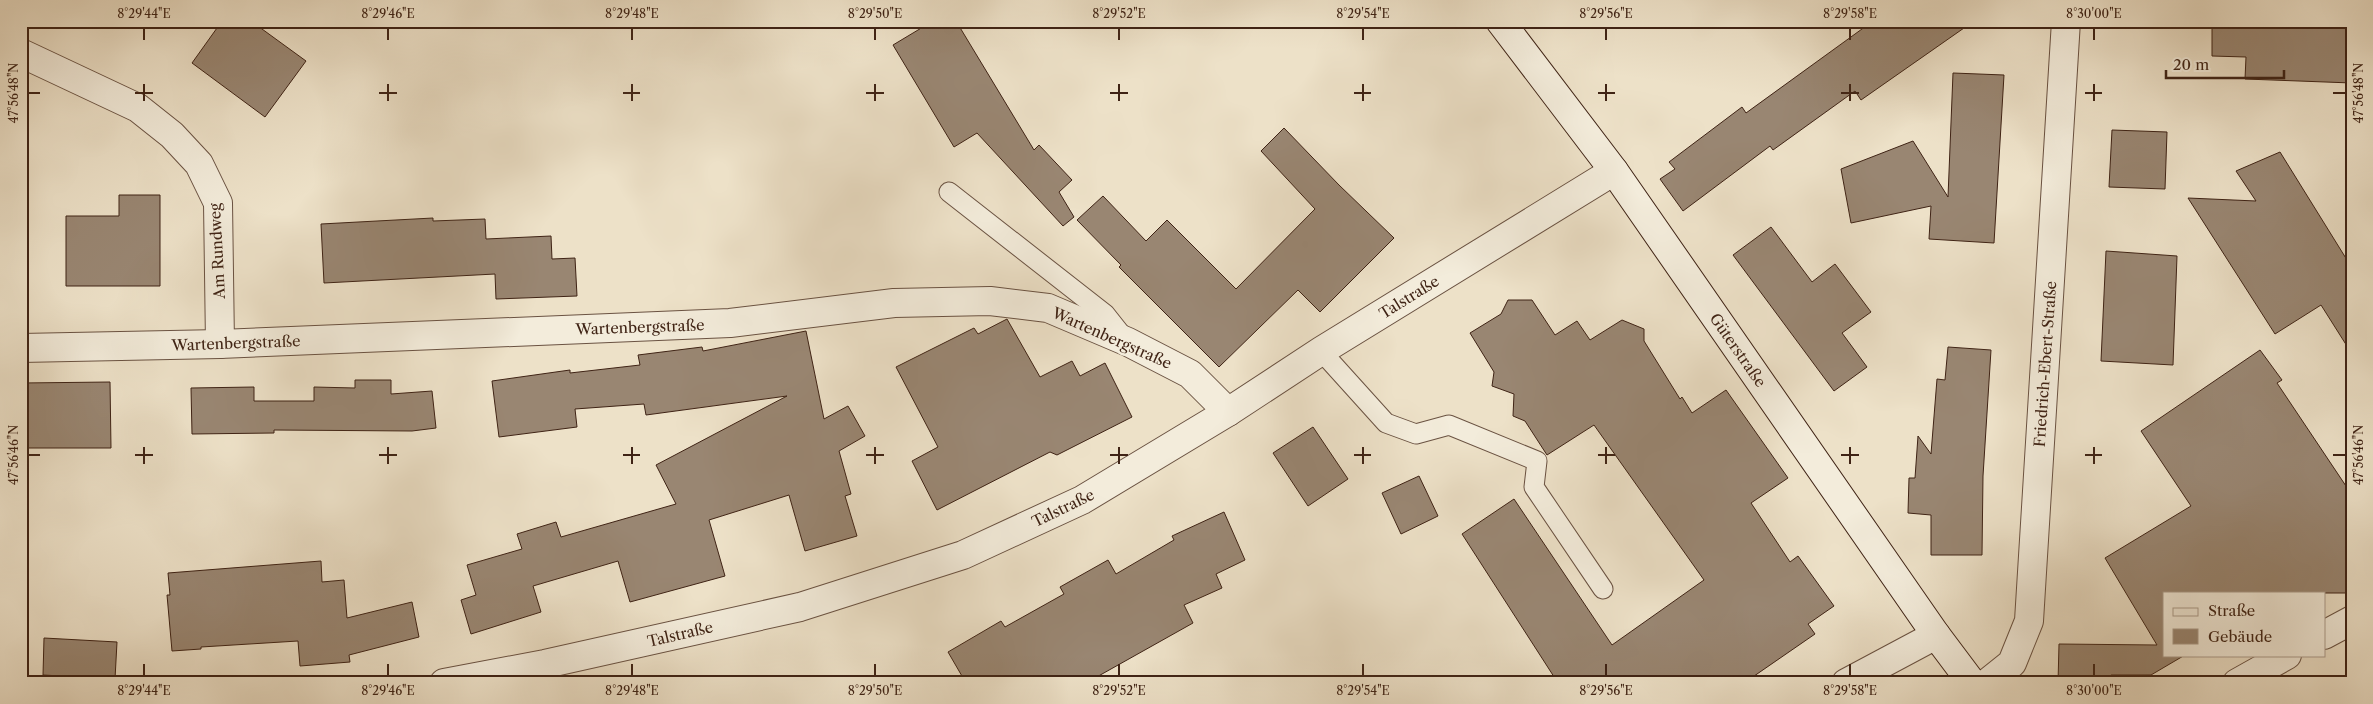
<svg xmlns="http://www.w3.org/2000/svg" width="2373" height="704" viewBox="0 0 2373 704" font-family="'Libre Caslon Text',serif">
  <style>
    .building { fill: #998672; stroke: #3f2315 }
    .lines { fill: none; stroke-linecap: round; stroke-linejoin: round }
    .service-casing { stroke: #6a5242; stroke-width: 21 }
    .minor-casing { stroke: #6a5242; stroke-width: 30 }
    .secondary-casing { stroke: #3f2315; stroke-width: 30 }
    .service { stroke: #f3ecdb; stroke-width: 19 }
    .minor { stroke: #f3ecdb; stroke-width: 28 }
    .secondary { stroke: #f3ecdb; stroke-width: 28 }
    .ticks { fill: none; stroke: #3f2315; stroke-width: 2 }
    .labels { text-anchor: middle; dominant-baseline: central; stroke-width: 5; stroke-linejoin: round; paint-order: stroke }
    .street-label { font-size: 15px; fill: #3f2315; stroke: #f3ecdb }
    .neatline { fill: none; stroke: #3f2315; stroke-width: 2 }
    .ticks-label { font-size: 12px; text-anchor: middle; fill: #3f2315 }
  </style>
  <rect width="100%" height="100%" fill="#ede1c8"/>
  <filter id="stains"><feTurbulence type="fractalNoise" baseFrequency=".004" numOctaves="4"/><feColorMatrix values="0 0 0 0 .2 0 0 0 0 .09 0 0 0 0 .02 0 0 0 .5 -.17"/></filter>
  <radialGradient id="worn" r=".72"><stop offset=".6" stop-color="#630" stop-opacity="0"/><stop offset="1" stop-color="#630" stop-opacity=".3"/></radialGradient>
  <g class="building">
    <path d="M 222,21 L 251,21 L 306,61 L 265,117 L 192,63 Z"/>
    <path d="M 933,21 L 956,21 L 1034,150 L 1039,145 L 1072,180 L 1059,192 L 1074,217 L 1063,226 L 977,133 L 954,147 L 893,45 Z"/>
    <path d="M 1873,21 L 1974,21 L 1861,100 L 1855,91 L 1773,150 L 1770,146 L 1683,211 L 1660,179 L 1675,169 L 1669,162 L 1742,107 L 1746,113 Z"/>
    <path d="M 2212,21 L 2352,21 L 2352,83 L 2245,79 L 2246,57 L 2212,56 Z"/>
    <path d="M 1953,73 L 2004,75 L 1994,243 L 1929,239 L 1931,206 L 1851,223 L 1841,169 L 1913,141 L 1948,197 Z"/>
    <path d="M 1284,128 L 1339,185 L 1394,238 L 1320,312 L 1298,290 L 1219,367 L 1119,267 L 1121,265 L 1077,220 L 1103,196 L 1146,241 L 1167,220 L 1236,289 L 1315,209 L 1261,151 Z"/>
    <path d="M 2112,130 L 2167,132 L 2165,189 L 2109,187 Z"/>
    <path d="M 2280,152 L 2352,268 L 2352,354 L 2321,305 L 2275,334 L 2188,198 L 2256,201 L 2236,171 Z"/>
    <path d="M 119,195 L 160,195 L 160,286 L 66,286 L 66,216 L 119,216 Z"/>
    <path d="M 433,218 L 433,221 L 485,219 L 486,239 L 551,236 L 552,259 L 575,258 L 577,296 L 496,299 L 495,274 L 324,283 L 321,224 Z"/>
    <path d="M 1771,227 L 1812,282 L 1835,264 L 1871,312 L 1842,333 L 1867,367 L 1834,391 L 1733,255 Z"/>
    <path d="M 2106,251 L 2177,256 L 2173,365 L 2101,361 Z"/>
    <path d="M 1508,300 L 1532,300 L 1555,335 L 1577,321 L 1590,340 L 1622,320 L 1644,329 L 1644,341 L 1680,399 L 1682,397 L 1692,413 L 1726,390 L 1788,478 L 1751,503 L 1790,562 L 1798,556 L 1834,606 L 1808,624 L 1815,634 L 1744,683 L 1558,683 L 1462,534 L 1514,499 L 1612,645 L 1704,580 L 1594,425 L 1547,455 L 1525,421 L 1513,416 L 1514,394 L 1492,386 L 1494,372 L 1470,333 L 1501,314 Z"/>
    <path d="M 1007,319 L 1040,377 L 1072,361 L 1080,376 L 1105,363 L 1132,417 L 1057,455 L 1050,452 L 937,510 L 912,461 L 938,447 L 896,367 L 974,328 L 978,334 Z"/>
    <path d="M 806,331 L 824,419 L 848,406 L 865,436 L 839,451 L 851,494 L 845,496 L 857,536 L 805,551 L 789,495 L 709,520 L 725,576 L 630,602 L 618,561 L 533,586 L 541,612 L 471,634 L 461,600 L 476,595 L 467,565 L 522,549 L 517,534 L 556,522 L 561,537 L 676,504 L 656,465 L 787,396 L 646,415 L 644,404 L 575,409 L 577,427 L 499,437 L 492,381 L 570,370 L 570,373 L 640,365 L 638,355 L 702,347 L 703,351 Z"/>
    <path d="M 1948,347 L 1991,350 L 1983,476 L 1982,555 L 1931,555 L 1931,515 L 1908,513 L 1909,478 L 1915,478 L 1918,436 L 1931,454 L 1937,379 L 1945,380 Z"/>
    <path d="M 2260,350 L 2282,380 L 2277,383 L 2352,495 L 2352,593 L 2164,593 L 2164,655 L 2185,655 L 2151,675 L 2111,675 L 2111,683 L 2058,683 L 2059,644 L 2157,645 L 2105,558 L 2191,506 L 2141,431 Z"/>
    <path d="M 355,380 L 391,380 L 391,394 L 432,391 L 436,428 L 412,431 L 274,430 L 274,433 L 192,434 L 191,388 L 254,387 L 254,401 L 314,401 L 314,387 L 355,388 Z"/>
    <path d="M 110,382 L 111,448 L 22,448 L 21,383 Z"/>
    <path d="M 1313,427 L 1348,479 L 1308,506 L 1273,453 Z"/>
    <path d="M 1419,476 L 1438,516 L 1401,534 L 1382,493 Z"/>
    <path d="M 1224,512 L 1245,560 L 1216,574 L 1222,588 L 1184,605 L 1193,623 L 1086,683 L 966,683 L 948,652 L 1001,621 L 1005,627 L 1064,594 L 1060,587 L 1108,560 L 1116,574 L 1174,540 L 1172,536 Z"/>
    <path d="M 321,561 L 322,582 L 344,580 L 347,618 L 412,602 L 419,637 L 349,655 L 350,662 L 300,666 L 298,641 L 201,647 L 201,649 L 172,651 L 167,595 L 170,595 L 168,573 Z"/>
    <path d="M 44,638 L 117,642 L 115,679 L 43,675 Z"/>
  </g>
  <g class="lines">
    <g class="service-casing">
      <g id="service">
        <path d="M 949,192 L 1105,314 L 1124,338"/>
        <path d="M 1321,351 L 1386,423 L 1416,434 L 1449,425 L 1537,461 L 1534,487 L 1603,589"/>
      </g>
    </g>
    <g class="minor-casing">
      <g id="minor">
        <path d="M 21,53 L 138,108 L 172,135 L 199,164 L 218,203 L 220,344"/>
        <path d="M 21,348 L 220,344 L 730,323 L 894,303 L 990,301 L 1048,308 L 1128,342 L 1190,374 L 1228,412"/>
        <path d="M 2324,635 L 2352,620"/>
        <path d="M 444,683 L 545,664 L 800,607 L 963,555 L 1082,500 L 1228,412 L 1321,351 L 1614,171"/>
        <path d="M 1846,683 L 1936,635"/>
        <path d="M 1987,683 L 2012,663 L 2029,621 L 2066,21"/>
        <path d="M 2237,683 L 2287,655"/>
      </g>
    </g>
    <g class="secondary-casing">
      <path id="secondary" d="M 1500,21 L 1614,171 L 1936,635 L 1972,683"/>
    </g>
    <use href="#service" class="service"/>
    <use href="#minor" class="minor"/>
    <use href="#secondary" class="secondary"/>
  </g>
  <path class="ticks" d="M 144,28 L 144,40M 388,28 L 388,40M 632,28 L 632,40M 875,28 L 875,40M 1119,28 L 1119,40M 1363,28 L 1363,40M 1606,28 L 1606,40M 1850,28 L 1850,40M 2094,28 L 2094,40M 144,84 L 144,101M 388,84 L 388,101M 632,84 L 632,101M 875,84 L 875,101M 1119,84 L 1119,101M 1363,84 L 1363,101M 1606,84 L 1606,101M 1850,84 L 1850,101M 2094,84 L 2094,101M 28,93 L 40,93M 135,93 L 153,93M 379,93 L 397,93M 623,93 L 640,93M 866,93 L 884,93M 1110,93 L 1128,93M 1354,93 L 1371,93M 1598,93 L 1615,93M 1841,93 L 1859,93M 2085,93 L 2102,93M 2333,93 L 2346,93M 144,447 L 144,464M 388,447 L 388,464M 632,447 L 632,464M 875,447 L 875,464M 1119,447 L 1119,464M 1363,447 L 1363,464M 1606,447 L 1606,464M 1850,447 L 1850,464M 2094,447 L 2094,464M 28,455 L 40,455M 135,455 L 153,455M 379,455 L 397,455M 623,455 L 640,455M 866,455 L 884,455M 1110,455 L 1128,455M 1354,455 L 1371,455M 1598,455 L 1615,455M 1841,455 L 1859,455M 2085,455 L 2102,455M 2333,455 L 2346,455M 144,664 L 144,676M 388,664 L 388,676M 632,664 L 632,676M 875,664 L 875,676M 1119,664 L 1119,676M 1363,664 L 1363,676M 1606,664 L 1606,676M 1850,664 L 1850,676M 2094,664 L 2094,676"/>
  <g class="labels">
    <g class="street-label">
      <text transform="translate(217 251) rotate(-93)">Am Rundweg</text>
      <text transform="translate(1409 297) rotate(-32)">Talstraße</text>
      <text transform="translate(640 327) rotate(-2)">Wartenbergstraße</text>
      <text transform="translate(1112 338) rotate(24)">Wartenbergstraße</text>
      <text transform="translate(236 343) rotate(-2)">Wartenbergstraße</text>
      <text transform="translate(1738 350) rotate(55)">Güterstraße</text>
      <text transform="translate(2045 364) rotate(-86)">Friedrich-Ebert-Straße</text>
      <text transform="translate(1063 508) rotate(-26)">Talstraße</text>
      <text transform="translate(680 634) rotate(-13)">Talstraße</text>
    </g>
  </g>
  <rect width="2373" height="704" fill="none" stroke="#ede1c8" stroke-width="55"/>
  <rect x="2163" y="592" width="162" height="65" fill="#f3ecdb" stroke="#ab9c8c"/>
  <rect x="2173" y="608" width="25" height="8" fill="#f3ecdb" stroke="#ab9c8c"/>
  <text x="2208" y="616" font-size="15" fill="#3f2315">Straße</text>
  <rect x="2173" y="629" width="25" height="15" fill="#998672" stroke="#ab9c8c"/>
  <text x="2208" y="642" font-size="15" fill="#3f2315">Gebäude</text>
  <path d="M2166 70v8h118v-8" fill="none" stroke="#3f2315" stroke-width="2.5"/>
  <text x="2173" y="70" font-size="15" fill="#3f2315" stroke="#f3ecdb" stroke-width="4" paint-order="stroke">20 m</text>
  <rect x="28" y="28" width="2318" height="648" class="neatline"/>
  <g class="ticks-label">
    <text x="144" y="18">8°29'44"E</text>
    <text x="388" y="18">8°29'46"E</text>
    <text x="632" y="18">8°29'48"E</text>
    <text x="875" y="18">8°29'50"E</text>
    <text x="1119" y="18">8°29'52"E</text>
    <text x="1363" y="18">8°29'54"E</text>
    <text x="1606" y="18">8°29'56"E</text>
    <text x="1850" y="18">8°29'58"E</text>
    <text x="2094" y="18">8°30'00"E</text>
    <text transform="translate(14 93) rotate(-90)" y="4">47°56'48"N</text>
    <text transform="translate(2359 93) rotate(-90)" y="4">47°56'48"N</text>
    <text transform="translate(14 455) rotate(-90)" y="4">47°56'46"N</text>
    <text transform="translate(2359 455) rotate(-90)" y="4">47°56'46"N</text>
    <text x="144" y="695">8°29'44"E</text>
    <text x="388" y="695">8°29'46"E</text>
    <text x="632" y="695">8°29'48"E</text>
    <text x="875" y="695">8°29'50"E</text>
    <text x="1119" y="695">8°29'52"E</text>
    <text x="1363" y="695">8°29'54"E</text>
    <text x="1606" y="695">8°29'56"E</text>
    <text x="1850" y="695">8°29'58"E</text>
    <text x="2094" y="695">8°30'00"E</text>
  </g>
  <rect width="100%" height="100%" filter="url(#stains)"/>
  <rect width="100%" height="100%" fill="url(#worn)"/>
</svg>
